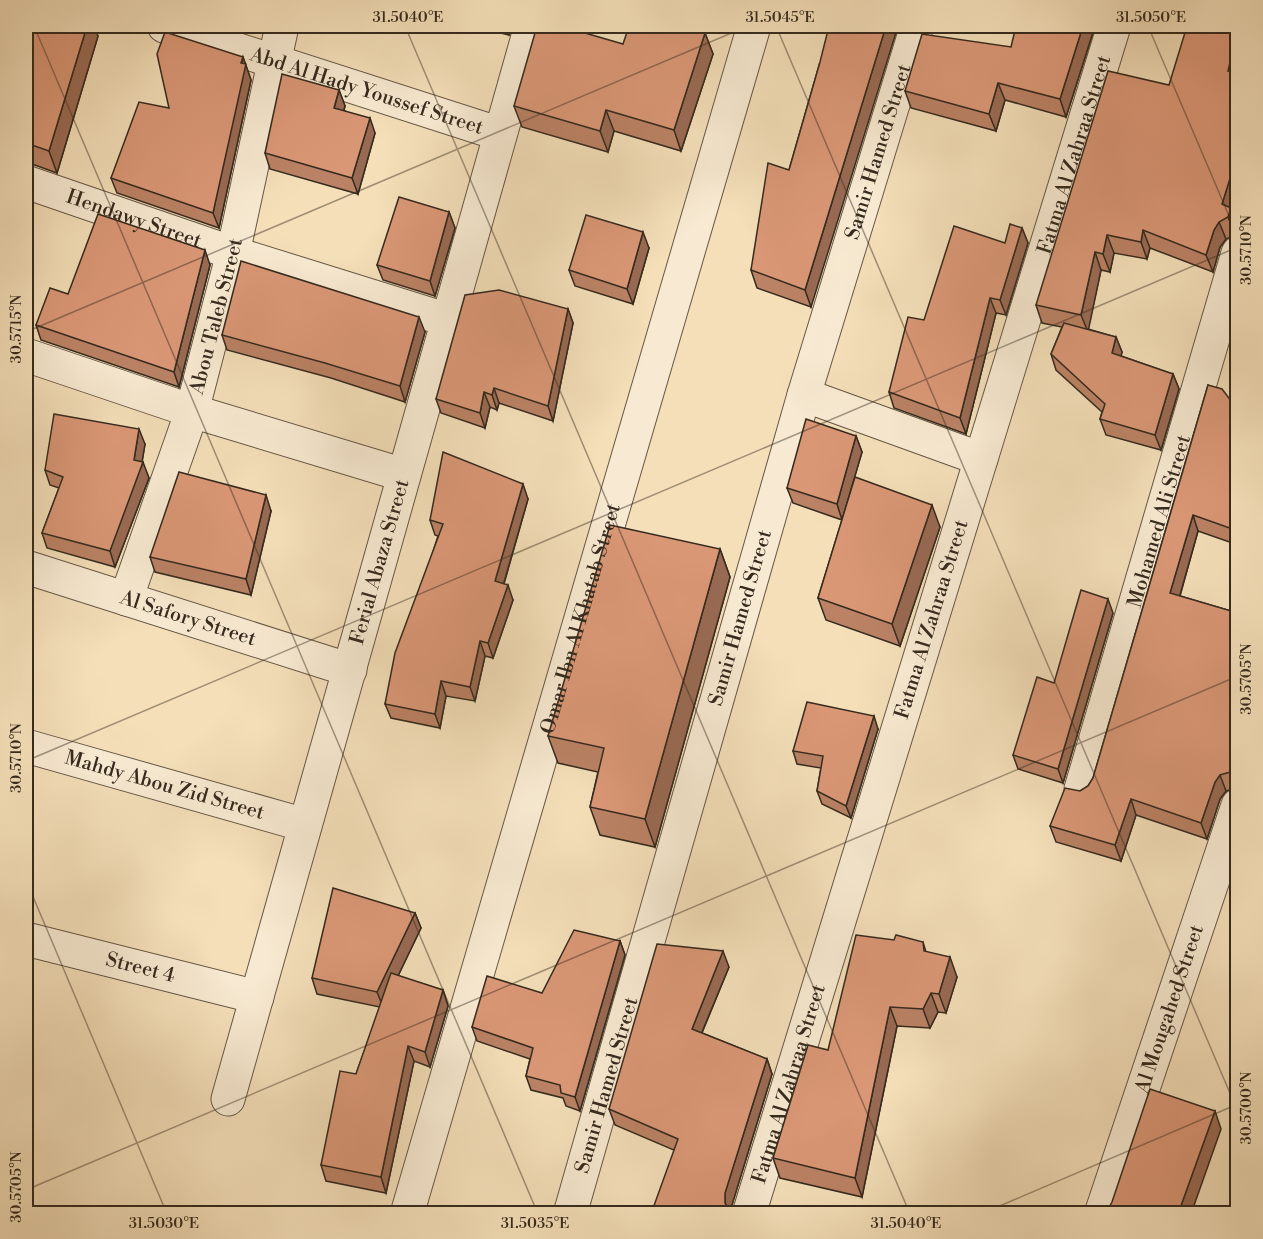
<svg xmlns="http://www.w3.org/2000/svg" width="1263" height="1239" viewBox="0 0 1263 1239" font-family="'Libre Bodoni',serif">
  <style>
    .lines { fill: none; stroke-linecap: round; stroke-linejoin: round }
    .minor-casing { stroke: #655745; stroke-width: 35 }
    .minor { stroke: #f8ead2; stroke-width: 33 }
    .wall { fill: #bb8265; stroke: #352a1e; stroke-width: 1.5 }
    .shaded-wall { fill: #996a53; stroke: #352a1e; stroke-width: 1.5 }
    .building { fill: #da9776; stroke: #352a1e; stroke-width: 1.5 }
    .ticks { fill: none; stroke: #352a1e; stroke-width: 1.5; stroke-opacity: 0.45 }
    .labels { text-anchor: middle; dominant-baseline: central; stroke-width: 5; stroke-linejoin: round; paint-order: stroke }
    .street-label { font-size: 20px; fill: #352a1e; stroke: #f8ead2 }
    .neatline { fill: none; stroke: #352a1e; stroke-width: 2 }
    .ticks-label { font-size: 15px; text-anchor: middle; fill: #352a1e }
  </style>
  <rect width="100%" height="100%" fill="#f4dfb9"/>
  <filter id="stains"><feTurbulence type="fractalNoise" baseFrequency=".00333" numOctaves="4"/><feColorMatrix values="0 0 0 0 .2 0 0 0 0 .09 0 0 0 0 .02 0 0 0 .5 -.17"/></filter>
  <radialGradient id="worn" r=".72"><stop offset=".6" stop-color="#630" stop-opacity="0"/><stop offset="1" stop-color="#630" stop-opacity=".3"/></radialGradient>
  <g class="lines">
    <g class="minor-casing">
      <g id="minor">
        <path id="s1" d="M 164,26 L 500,134"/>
        <path id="s2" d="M 26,182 L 233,253 L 448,320"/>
        <path d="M 26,355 L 192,411 L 404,475"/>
        <path d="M 804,395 L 981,459"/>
        <path id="s3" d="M 26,567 L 350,670"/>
        <path id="s4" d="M 126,599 L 192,411 L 233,253 L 282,26"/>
        <path id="s5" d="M 26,746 L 305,825"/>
        <path id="s6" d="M 1081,789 L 1238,253"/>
        <path id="s7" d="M 26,939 L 257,997"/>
        <path id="s8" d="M 228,1099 L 531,26"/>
        <path id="s9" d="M 407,1214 L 754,26"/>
        <path id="s10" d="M 570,1214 L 804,395 L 917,26"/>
        <path id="s11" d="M 749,1214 L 1114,26"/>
        <path id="s12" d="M 1101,1214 L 1238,805"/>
      </g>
    </g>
    <use href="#minor" class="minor"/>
  </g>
  <g class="wall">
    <path d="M 26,26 L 98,36 L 57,173 L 32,164 L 26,164 Z"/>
    <path d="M 474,26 L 513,26 L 509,35 Z"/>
    <path d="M 1095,26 L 1066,117 L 1005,100 L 996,131 L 911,108 L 905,91 L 1011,47 Z"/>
    <path d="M 1238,26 L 1238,191 L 1232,210 L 1235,235 L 1226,239 L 1220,247 L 1213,272 L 1150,248 L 1147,259 L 1114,253 L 1110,272 L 1101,270 L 1088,329 L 1116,337 L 1122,352 L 1121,356 L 1173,374 L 1179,389 L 1161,450 L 1106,435 L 1100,419 L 1102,412 L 1056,370 L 1051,354 L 1062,327 L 1042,323 L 1036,305 L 1169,85 Z"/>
    <path d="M 705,33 L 713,54 L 681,151 L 614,131 L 608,152 L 522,127 L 514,106 L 623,44 Z"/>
    <path d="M 243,57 L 251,80 L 219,228 L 117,193 L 111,178 L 169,108 Z"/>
    <path d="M 820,62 L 811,307 L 757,288 L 751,270 L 789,170 Z"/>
    <path d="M 339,90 L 345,106 L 344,110 L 375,133 L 358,194 L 270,169 L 265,153 Z"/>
    <path d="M 449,212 L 455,228 L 435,296 L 383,280 L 377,265 Z"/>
    <path d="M 1022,228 L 1028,243 L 1006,315 L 996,313 L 966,434 L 894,408 L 889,392 L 924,320 L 1005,243 Z"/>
    <path d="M 649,248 L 633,304 L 575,286 L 569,270 Z"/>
    <path d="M 210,265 L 179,387 L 41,340 L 36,325 Z"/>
    <path d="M 568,309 L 573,323 L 553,421 L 499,403 L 497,410 L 490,407 L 485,428 L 441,413 L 436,399 Z"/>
    <path d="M 1238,317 L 1238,354 L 1236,353 L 1231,338 Z"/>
    <path d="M 425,332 L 405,402 L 331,378 L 227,350 L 222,335 Z"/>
    <path d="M 1208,385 L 1238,410 L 1238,545 L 1198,531 L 1180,596 L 1238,613 L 1238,788 L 1226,791 L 1220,799 L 1207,839 L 1136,815 L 1121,861 L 1056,842 L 1050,826 L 1080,791 L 1088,786 L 1093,778 Z"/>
    <path d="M 856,436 L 862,452 L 847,502 L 940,527 L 900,646 L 826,620 L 818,598 L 842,520 L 793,503 L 787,488 Z"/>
    <path d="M 145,444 L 142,462 L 149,478 L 115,567 L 47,548 L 42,533 L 59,488 L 50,485 L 45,470 Z"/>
    <path d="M 528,499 L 504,584 L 513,600 L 493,658 L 485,656 L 475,701 L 446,696 L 440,728 L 391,718 L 385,704 L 438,536 L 435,535 L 430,520 Z"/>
    <path d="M 271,511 L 251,595 L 155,572 L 150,557 Z"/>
    <path d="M 720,549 L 730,577 L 655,847 L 600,835 L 590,807 L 598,772 L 558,763 L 548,736 Z"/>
    <path d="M 1113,613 L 1063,783 L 1018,769 L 1013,755 L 1054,683 Z"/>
    <path d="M 878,729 L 851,818 L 822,804 L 817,791 L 821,768 L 797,764 L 793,751 Z"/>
    <path d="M 415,913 L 421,928 L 398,976 L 443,990 L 448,1006 L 430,1067 L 414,1061 L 386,1193 L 326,1181 L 321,1165 L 356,1074 L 380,1007 L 317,994 L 312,978 Z"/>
    <path d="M 620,941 L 625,955 L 580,1111 L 566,1106 L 563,1098 L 531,1090 L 526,1076 L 530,1059 L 477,1041 L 472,1027 L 542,993 Z"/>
    <path d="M 923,942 L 926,952 L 957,977 L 946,1013 L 938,1012 L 930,1028 L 897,1026 L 862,1197 L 780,1178 L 773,1158 L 828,1050 Z"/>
    <path d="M 729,967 L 702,1033 L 767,1059 L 772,1074 L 731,1208 L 731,1214 L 674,1150 L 615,1125 L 609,1109 Z"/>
  </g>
  <g class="shaded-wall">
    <path d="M 87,26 L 94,26 L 98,36 L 57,173 L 49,151 Z"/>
    <path d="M 505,26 L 513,26 L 509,35 Z"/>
    <path d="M 886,26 L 898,26 L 811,307 L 805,290 Z"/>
    <path d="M 1083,26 L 1095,26 L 1066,117 L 1060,99 Z"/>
    <path d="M 1238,28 L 1238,73 L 1228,71 Z"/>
    <path d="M 705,33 L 713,54 L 681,151 L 674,130 Z"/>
    <path d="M 243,57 L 251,80 L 219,228 L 213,213 Z"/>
    <path d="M 998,83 L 1005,100 L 996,131 L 989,114 Z"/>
    <path d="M 339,90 L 345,106 L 340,123 L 334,108 Z"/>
    <path d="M 606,110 L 614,131 L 608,152 L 600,131 Z"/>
    <path d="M 370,118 L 375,133 L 358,194 L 352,178 Z"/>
    <path d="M 1238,153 L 1238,191 L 1232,209 L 1238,225 L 1235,235 L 1228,217 L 1222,204 Z"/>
    <path d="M 449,212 L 455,228 L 435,296 L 430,281 Z"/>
    <path d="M 1219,222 L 1226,239 L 1220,247 L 1213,272 L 1206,255 L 1214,230 Z"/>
    <path d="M 1022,228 L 1028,243 L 1006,315 L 1000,300 Z"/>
    <path d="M 1143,230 L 1150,248 L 1147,259 L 1141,242 Z"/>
    <path d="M 643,232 L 649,248 L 633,304 L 627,289 Z"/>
    <path d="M 1107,235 L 1114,253 L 1110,272 L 1103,254 Z"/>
    <path d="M 205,250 L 210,265 L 179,387 L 174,372 Z"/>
    <path d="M 1095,252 L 1101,270 L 1088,332 L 1081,315 Z"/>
    <path d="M 990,298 L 996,313 L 966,434 L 960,418 Z"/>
    <path d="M 568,309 L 573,323 L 553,421 L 548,406 Z"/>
    <path d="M 419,317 L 425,332 L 405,402 L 400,386 Z"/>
    <path d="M 1116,337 L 1122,352 L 1118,369 L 1112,353 Z"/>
    <path d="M 1173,374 L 1179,389 L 1161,450 L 1155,435 Z"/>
    <path d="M 494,388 L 499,403 L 497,410 L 492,395 Z"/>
    <path d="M 484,392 L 490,407 L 485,428 L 480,413 Z"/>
    <path d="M 139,429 L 145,444 L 141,468 L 143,462 L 149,478 L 115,567 L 110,551 L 134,460 Z"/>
    <path d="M 1238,429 L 1238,450 L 1233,438 Z"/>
    <path d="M 856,436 L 862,452 L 842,520 L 837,504 Z"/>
    <path d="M 523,484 L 528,499 L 500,596 L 495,581 Z"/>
    <path d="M 266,495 L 271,511 L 251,595 L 246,579 Z"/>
    <path d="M 932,505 L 940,527 L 900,646 L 892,624 Z"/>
    <path d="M 1193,515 L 1198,531 L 1176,609 L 1170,593 Z"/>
    <path d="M 720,549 L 730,577 L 655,847 L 645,819 Z"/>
    <path d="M 508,585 L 513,600 L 493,658 L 488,643 Z"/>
    <path d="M 1108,599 L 1113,613 L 1063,783 L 1058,769 Z"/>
    <path d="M 480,641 L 485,656 L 475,701 L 470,687 Z"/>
    <path d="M 441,681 L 446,696 L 440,728 L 435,714 Z"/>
    <path d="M 874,716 L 878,729 L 851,818 L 846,806 Z"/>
    <path d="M 1238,760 L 1238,781 L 1234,771 Z"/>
    <path d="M 1220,775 L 1226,791 L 1220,799 L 1207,839 L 1201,823 L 1215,782 Z"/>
    <path d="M 1131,799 L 1136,815 L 1121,861 L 1115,845 Z"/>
    <path d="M 415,913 L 421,928 L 383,1007 L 377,992 Z"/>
    <path d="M 620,941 L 625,955 L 580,1111 L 575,1097 Z"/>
    <path d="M 723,951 L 729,967 L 697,1044 L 692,1029 Z"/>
    <path d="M 950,957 L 957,977 L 946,1013 L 939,994 Z"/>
    <path d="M 443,990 L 448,1006 L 430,1067 L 425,1052 Z"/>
    <path d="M 931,993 L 938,1012 L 930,1028 L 923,1009 Z"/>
    <path d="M 890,1007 L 897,1026 L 862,1197 L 855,1178 Z"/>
    <path d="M 408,1046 L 414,1061 L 386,1193 L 381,1177 Z"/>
    <path d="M 767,1059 L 772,1074 L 731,1208 L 731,1214 L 729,1214 L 725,1203 L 725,1193 Z"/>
    <path d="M 1215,1111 L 1221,1129 L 1191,1214 L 1178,1214 Z"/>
  </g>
  <g class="building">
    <path d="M 26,26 L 87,26 L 49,151 L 26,143 Z"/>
    <path d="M 537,26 L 561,26 L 623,44 L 629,26 L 683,26 L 705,33 L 674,130 L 606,110 L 600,131 L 514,106 Z"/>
    <path d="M 829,26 L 886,26 L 805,290 L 751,270 L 768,163 L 789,170 L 820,62 Z"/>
    <path d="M 1016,26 L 1083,26 L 1060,99 L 998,83 L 989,114 L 905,91 L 922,34 L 1011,47 Z"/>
    <path d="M 1187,26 L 1238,26 L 1228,71 L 1238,72 L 1238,153 L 1222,204 L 1231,208 L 1228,217 L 1219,222 L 1214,230 L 1206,255 L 1143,230 L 1141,242 L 1107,235 L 1103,254 L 1095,252 L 1081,315 L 1036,305 L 1108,71 L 1169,85 Z"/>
    <path d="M 165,32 L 243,57 L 241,63 L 246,64 L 213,213 L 111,178 L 139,102 L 169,108 L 157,54 Z"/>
    <path d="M 282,74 L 339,90 L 334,108 L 370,118 L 352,178 L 265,153 Z"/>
    <path d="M 399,197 L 449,212 L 430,281 L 377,265 Z"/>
    <path d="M 98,214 L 205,250 L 174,372 L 36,325 L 50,288 L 68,294 Z"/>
    <path d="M 586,215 L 643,232 L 627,289 L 569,270 Z"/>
    <path d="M 1010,224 L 1022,228 L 1000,300 L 990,298 L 960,418 L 889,392 L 908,317 L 924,320 L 954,226 L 1005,243 Z"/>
    <path d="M 241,261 L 419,317 L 400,386 L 325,363 L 222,335 Z"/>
    <path d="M 499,290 L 568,309 L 548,406 L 494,388 L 492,395 L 484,392 L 480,413 L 436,399 L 465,295 Z"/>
    <path d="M 1238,317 L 1238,340 L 1231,338 Z"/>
    <path d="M 1064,323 L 1116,337 L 1112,353 L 1173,374 L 1155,435 L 1100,419 L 1105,404 L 1051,354 Z"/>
    <path d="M 1208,385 L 1222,389 L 1238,410 L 1238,429 L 1233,438 L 1238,440 L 1238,460 L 1236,465 L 1238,466 L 1238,531 L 1193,515 L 1170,593 L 1238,613 L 1238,760 L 1234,771 L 1220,775 L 1215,782 L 1201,823 L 1131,799 L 1115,845 L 1050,826 L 1065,788 L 1080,791 L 1088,786 L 1093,778 Z"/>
    <path d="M 54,414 L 139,429 L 134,460 L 143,462 L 110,551 L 42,533 L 63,477 L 45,470 Z"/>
    <path d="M 806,419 L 856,436 L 837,504 L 787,488 Z"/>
    <path d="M 443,452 L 523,484 L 495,581 L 508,585 L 488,643 L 480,641 L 470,687 L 441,681 L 435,714 L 385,704 L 395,653 L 443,524 L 430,520 Z"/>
    <path d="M 179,472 L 266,495 L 246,579 L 150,557 Z"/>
    <path d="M 855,477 L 932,505 L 892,624 L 818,598 Z"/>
    <path d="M 610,525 L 720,549 L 645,819 L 590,807 L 604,748 L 548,736 Z"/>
    <path d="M 1081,590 L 1108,599 L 1058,769 L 1013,755 L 1037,677 L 1054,683 Z"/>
    <path d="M 807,702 L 874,716 L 846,806 L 817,791 L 823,756 L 793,751 Z"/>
    <path d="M 333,888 L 415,913 L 377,992 L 312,978 Z"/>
    <path d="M 574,930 L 620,941 L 575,1097 L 561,1093 L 560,1085 L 526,1076 L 533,1048 L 472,1027 L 487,976 L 542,993 Z"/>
    <path d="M 856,935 L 894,940 L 896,935 L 923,942 L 924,951 L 950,957 L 939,994 L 931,993 L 923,1009 L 890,1007 L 855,1178 L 773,1158 L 808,1045 L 828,1050 Z"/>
    <path d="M 657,944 L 723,951 L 692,1029 L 767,1059 L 725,1193 L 725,1203 L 731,1212 L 730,1214 L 651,1214 L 678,1139 L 609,1109 Z"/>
    <path d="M 391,973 L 443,990 L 425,1052 L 408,1046 L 381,1177 L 321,1165 L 340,1071 L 356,1074 Z"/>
    <path d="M 1150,1089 L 1215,1111 L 1178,1214 L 1099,1214 L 1107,1211 L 1112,1202 Z"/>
    <path d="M 418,1206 L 444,1214 L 410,1214 L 414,1212 Z"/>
  </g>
  <path class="ticks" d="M 34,26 L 538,1214M 405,26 L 910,1214M 776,26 L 1238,1112M 1148,26 L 1238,237M 26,332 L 748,26M 26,761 L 1238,247M 26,880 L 167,1214M 26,1190 L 1238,676M 981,1214 L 1238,1104"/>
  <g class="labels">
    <g class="street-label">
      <text stroke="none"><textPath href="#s1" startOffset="213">Abd Al Hady Youssef Street</textPath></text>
      <text stroke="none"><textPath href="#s10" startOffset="1106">Samir Hamed Street</textPath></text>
      <text stroke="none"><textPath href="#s11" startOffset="1108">Fatma Al Zahraa Street</textPath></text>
      <text stroke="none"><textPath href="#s2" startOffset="114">Hendawy Street</textPath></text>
      <text stroke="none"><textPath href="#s4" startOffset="297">Abou Taleb Street</textPath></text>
      <text stroke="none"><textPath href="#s6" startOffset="279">Mohamed Ali Street</textPath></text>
      <text stroke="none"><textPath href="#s8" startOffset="558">Ferial Abaza Street</textPath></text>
      <text stroke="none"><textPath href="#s3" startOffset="170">Al Safory Street</textPath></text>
      <text stroke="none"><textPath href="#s10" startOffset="620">Samir Hamed Street</textPath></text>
      <text stroke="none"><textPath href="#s11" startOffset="622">Fatma Al Zahraa Street</textPath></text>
      <text stroke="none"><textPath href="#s9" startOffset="620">Omar Ibn Al Khatab Street</textPath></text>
      <text stroke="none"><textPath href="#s5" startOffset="144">Mahdy Abou Zid Street</textPath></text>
      <text stroke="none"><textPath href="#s7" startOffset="118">Street 4</textPath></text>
      <text stroke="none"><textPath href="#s12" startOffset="216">Al Mougahed Street</textPath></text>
      <text stroke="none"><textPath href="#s11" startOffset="136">Fatma Al Zahraa Street</textPath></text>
      <text stroke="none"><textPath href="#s10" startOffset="134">Samir Hamed Street</textPath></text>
    </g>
  </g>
  <rect width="1263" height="1239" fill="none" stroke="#f4dfb9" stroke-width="66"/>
  <rect x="33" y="33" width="1197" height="1173" class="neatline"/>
  <g class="ticks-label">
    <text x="408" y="22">31.5040°E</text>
    <text x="780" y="22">31.5045°E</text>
    <text x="1151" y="22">31.5050°E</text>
    <text transform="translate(1246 250) rotate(-90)" y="5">30.5710°N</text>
    <text transform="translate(16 329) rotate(-90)" y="5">30.5715°N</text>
    <text transform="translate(1246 679) rotate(-90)" y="5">30.5705°N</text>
    <text transform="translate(16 758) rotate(-90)" y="5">30.5710°N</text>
    <text transform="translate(1246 1108) rotate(-90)" y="5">30.5700°N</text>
    <text transform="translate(16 1187) rotate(-90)" y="5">30.5705°N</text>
    <text x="164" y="1228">31.5030°E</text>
    <text x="535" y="1228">31.5035°E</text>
    <text x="906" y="1228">31.5040°E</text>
  </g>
  <rect width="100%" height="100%" filter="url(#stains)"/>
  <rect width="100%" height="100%" fill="url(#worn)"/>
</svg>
